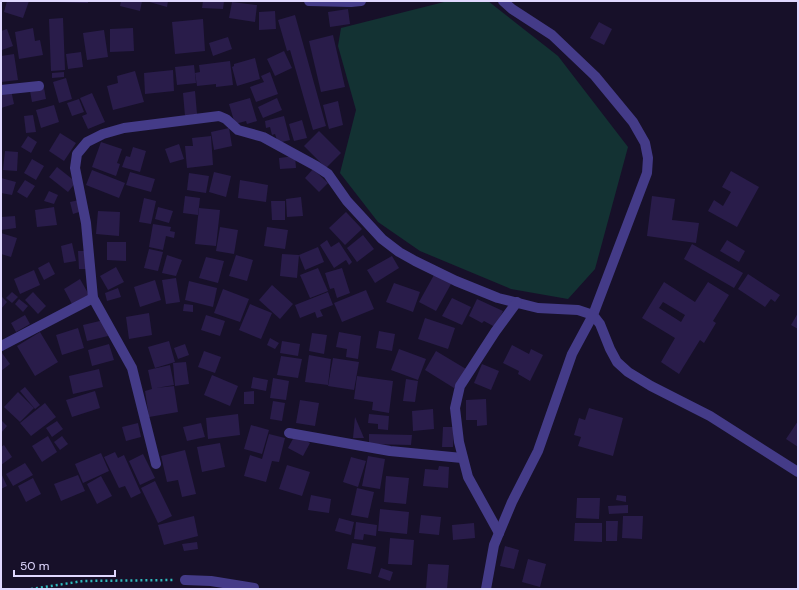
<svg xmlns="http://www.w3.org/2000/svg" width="799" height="590" viewBox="0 0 799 590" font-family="'DM Sans',sans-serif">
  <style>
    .green { fill: #133233 }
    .building { fill: #291c4a; fill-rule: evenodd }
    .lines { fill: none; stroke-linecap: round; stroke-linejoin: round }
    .path { stroke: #2fb9bc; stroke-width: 2.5; stroke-dasharray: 2 3; stroke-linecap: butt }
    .street { stroke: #443b88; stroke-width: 10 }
  </style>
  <rect width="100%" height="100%" fill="#171029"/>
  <path class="green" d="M 448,1 L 488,1 L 558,56 L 628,147 L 595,269 L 568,299 L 511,289 L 420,251 L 378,222 L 340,173 L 356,110 L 338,46 L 341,28 Z"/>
  <g class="building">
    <path d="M 7,1 L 29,1 L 23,18 L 4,12 Z"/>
    <path d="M 56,1 L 88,1 L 88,3 L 56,2 Z"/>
    <path d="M 121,1 L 142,1 L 140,11 L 120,6 Z"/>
    <path d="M 146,1 L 168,1 L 167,7 Z"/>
    <path d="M 203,1 L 224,1 L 223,9 L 202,8 Z"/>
    <path d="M 232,2 L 257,5 L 255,22 L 229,18 Z"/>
    <path d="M 348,9 L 350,24 L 330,27 L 328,12 Z"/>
    <path d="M 275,11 L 276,29 L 259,30 L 259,12 Z"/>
    <path d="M 295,15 L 326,126 L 313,130 L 290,50 L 287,51 L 278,20 Z"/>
    <path d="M 63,18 L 65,70 L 51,71 L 49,19 Z"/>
    <path d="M 203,19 L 205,51 L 175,54 L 172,22 Z"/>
    <path d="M 599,22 L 612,29 L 604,45 L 590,38 Z"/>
    <path d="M 33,28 L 35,41 L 40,40 L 43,55 L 19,59 L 15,32 Z"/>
    <path d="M 133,28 L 134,51 L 110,52 L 110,29 Z"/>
    <path d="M 7,29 L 13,46 L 2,50 L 1,31 Z"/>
    <path d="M 104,30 L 108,57 L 87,60 L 83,33 Z"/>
    <path d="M 333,35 L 345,87 L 321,92 L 309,41 Z"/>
    <path d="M 228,37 L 232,49 L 213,56 L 209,43 Z"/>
    <path d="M 284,51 L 292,68 L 275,76 L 267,59 Z"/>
    <path d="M 81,52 L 83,67 L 68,69 L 66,54 Z"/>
    <path d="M 14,54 L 18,80 L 1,82 L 1,56 Z"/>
    <path d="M 255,58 L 260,79 L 237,86 L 232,67 L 234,66 L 234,64 Z"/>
    <path d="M 230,61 L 233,85 L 216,87 L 216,84 L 197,86 L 195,73 L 200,72 L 199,65 Z"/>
    <path d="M 194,65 L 196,83 L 177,85 L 175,67 Z"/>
    <path d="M 173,70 L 174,91 L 145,94 L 144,73 Z"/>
    <path d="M 135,71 L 144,102 L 113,110 L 107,86 L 118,83 L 117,76 Z"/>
    <path d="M 64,72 L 64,77 L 52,78 L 52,73 Z"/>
    <path d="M 270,72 L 278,94 L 256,102 L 250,87 L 264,82 L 261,76 Z"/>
    <path d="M 66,78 L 72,99 L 59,103 L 53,82 Z"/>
    <path d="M 44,88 L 46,99 L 32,102 L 30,91 Z"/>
    <path d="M 11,90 L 14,104 L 1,108 L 1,92 Z"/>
    <path d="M 195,91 L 197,114 L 185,116 L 183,93 Z"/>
    <path d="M 92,93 L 105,122 L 88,129 L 82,116 L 87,114 L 80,98 Z"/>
    <path d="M 250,98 L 257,121 L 247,124 L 246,121 L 235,124 L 229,104 Z"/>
    <path d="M 277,98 L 282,110 L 263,118 L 258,107 Z"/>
    <path d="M 79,99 L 84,112 L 72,116 L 67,103 Z"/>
    <path d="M 338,101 L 343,125 L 329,129 L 323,105 Z"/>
    <path d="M 54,105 L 59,122 L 41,128 L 36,110 Z"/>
    <path d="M 33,115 L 36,132 L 26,133 L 24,116 Z"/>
    <path d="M 284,116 L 290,140 L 278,143 L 275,134 L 272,135 L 270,127 L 266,128 L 265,121 Z"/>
    <path d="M 302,120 L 307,138 L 294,141 L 289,124 Z"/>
    <path d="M 229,128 L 232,146 L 214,150 L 211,132 Z"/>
    <path d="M 319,131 L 341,153 L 326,168 L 304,146 Z"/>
    <path d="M 60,133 L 76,143 L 64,161 L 49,151 Z"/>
    <path d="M 28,136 L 37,142 L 31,153 L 21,147 Z"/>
    <path d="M 211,136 L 213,165 L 187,168 L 185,146 L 193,146 L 192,138 Z"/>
    <path d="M 101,142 L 122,149 L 117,163 L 120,164 L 116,176 L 92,167 Z"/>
    <path d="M 179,144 L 184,159 L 170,163 L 165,149 Z"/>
    <path d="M 133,147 L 146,151 L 140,172 L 122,167 L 126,156 L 130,157 Z"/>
    <path d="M 5,151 L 18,152 L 17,171 L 3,170 Z"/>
    <path d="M 295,156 L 296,168 L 280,169 L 279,158 Z"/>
    <path d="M 32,159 L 44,166 L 36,180 L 24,173 Z"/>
    <path d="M 57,167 L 76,182 L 68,192 L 49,177 Z"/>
    <path d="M 313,169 L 328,183 L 319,192 L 305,178 Z"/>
    <path d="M 92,170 L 125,183 L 119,198 L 86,185 Z"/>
    <path d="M 731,171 L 759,187 L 737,227 L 708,211 L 714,200 L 723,206 L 731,192 L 722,187 Z"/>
    <path d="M 130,172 L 155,179 L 151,192 L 126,185 Z"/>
    <path d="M 214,172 L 231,176 L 226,197 L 209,192 Z"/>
    <path d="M 189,173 L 209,176 L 206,193 L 187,190 Z"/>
    <path d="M 1,178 L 16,182 L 12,195 L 1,193 Z"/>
    <path d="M 25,180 L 35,186 L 27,198 L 17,192 Z"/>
    <path d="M 240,180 L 268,185 L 266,202 L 238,198 Z"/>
    <path d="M 49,191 L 58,195 L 54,204 L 44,201 Z"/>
    <path d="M 185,196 L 200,198 L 198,215 L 183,213 Z"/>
    <path d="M 652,196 L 675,199 L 672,220 L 699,223 L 696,243 L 647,236 Z"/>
    <path d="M 301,197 L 303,216 L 287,217 L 286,199 Z"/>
    <path d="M 144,198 L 156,201 L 151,224 L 139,222 Z"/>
    <path d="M 79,200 L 82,211 L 73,214 L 70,202 Z"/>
    <path d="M 271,201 L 285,201 L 285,220 L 272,220 Z"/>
    <path d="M 54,207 L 57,225 L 37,227 L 35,210 Z"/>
    <path d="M 158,207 L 173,211 L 169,223 L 155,219 Z"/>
    <path d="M 199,208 L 220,210 L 216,246 L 195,244 Z"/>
    <path d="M 98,211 L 120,212 L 119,236 L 96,234 Z"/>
    <path d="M 346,212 L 362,229 L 345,245 L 329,228 Z"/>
    <path d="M 15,216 L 16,228 L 1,230 L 1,217 Z"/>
    <path d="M 153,224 L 171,227 L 170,231 L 175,232 L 174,238 L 166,236 L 163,250 L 149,247 Z"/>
    <path d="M 220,227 L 238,230 L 234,254 L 216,251 Z"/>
    <path d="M 267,227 L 288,230 L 285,249 L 264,246 Z"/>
    <path d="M 1,233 L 17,238 L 11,257 L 1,254 Z"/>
    <path d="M 363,235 L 374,249 L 357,262 L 347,248 Z"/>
    <path d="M 327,240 L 331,247 L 339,242 L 352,262 L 349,265 L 346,260 L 334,268 L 320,245 Z"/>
    <path d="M 727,240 L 745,251 L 739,262 L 720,251 Z"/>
    <path d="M 107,242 L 126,242 L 126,261 L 107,260 Z"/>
    <path d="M 72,243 L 76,261 L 64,263 L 61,246 Z"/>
    <path d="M 692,244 L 743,273 L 734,288 L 684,259 Z"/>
    <path d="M 318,247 L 324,262 L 305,270 L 299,255 Z"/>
    <path d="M 149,249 L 163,252 L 158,271 L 144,268 Z"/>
    <path d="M 78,251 L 86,251 L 86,269 L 79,269 Z"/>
    <path d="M 282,254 L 299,255 L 297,278 L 280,276 Z"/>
    <path d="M 167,255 L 182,260 L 176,276 L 162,273 Z"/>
    <path d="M 236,255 L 253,260 L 247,281 L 229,276 Z"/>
    <path d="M 392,256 L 399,268 L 375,283 L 367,270 Z"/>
    <path d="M 206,257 L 224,261 L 218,283 L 199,278 Z"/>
    <path d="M 49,262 L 55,274 L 44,280 L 38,268 Z"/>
    <path d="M 116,267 L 124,282 L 108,290 L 100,276 Z"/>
    <path d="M 318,268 L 328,291 L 310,298 L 300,275 Z"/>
    <path d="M 342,268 L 350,293 L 337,298 L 334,288 L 330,289 L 325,273 Z"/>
    <path d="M 34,270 L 40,285 L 20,294 L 14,279 Z"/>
    <path d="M 748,274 L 780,295 L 775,302 L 771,299 L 765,307 L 738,289 Z"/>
    <path d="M 434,275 L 451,284 L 436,311 L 419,302 Z"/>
    <path d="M 176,278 L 180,302 L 166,304 L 162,280 Z"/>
    <path d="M 80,279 L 89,295 L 72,304 L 64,289 Z"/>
    <path d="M 155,280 L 161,300 L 140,307 L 134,287 Z"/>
    <path d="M 189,281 L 217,288 L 213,307 L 185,300 Z"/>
    <path d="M 664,282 L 695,302 L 708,282 L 729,295 L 713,321 L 716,323 L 704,343 L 700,340 L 679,374 L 661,362 L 675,338 L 642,318 ZM 663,302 L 685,315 L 681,322 L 659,308 Z"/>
    <path d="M 394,283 L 420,292 L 413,312 L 386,302 Z"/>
    <path d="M 272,285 L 293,304 L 280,319 L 259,300 Z"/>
    <path d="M 118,288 L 121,297 L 107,301 L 105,293 Z"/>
    <path d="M 223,289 L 249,299 L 240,322 L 214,313 Z"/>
    <path d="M 366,290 L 374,309 L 342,322 L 334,303 Z"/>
    <path d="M 12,292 L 18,297 L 12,303 L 6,298 Z"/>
    <path d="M 33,292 L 46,306 L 38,314 L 25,300 Z"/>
    <path d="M 328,292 L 333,305 L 320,310 L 323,316 L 317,318 L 315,312 L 300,318 L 295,305 Z"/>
    <path d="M 1,296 L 7,302 L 1,309 Z"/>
    <path d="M 452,298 L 471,307 L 462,325 L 442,316 Z"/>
    <path d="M 19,299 L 28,306 L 23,312 L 15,304 Z"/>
    <path d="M 477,299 L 503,311 L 495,327 L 484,321 L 482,323 L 469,316 Z"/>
    <path d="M 184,304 L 193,305 L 193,312 L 183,311 Z"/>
    <path d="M 250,304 L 272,313 L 261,339 L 239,330 Z"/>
    <path d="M 149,313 L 152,335 L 129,339 L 126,317 Z"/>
    <path d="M 798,313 L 798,329 L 791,325 Z"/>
    <path d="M 25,315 L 30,324 L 16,332 L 11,323 Z"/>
    <path d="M 206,315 L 225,321 L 220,336 L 201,330 Z"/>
    <path d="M 425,318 L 455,328 L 448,349 L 418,339 Z"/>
    <path d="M 104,320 L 108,336 L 87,341 L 83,325 Z"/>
    <path d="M 78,328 L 84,348 L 62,355 L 56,335 Z"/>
    <path d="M 379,331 L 395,334 L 392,351 L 376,348 Z"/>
    <path d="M 40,332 L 58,362 L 35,376 L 17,346 Z"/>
    <path d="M 339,332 L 361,336 L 358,359 L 346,357 L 347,349 L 336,347 Z"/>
    <path d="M 312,333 L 327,335 L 324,354 L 309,351 Z"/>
    <path d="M 270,338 L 279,343 L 275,349 L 267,345 Z"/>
    <path d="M 169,341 L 175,362 L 155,368 L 148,347 Z"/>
    <path d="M 282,341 L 300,344 L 298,356 L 280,353 Z"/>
    <path d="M 109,344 L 114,360 L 92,366 L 88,350 Z"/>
    <path d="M 185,344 L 189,355 L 178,359 L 174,348 Z"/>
    <path d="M 512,345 L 529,354 L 531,349 L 543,355 L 530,381 L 518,374 L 519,371 L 503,363 Z"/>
    <path d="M 399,349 L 426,359 L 418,380 L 391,370 Z"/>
    <path d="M 204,351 L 221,357 L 215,373 L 198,367 Z"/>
    <path d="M 436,351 L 466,369 L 454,388 L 425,370 Z"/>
    <path d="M 2,353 L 10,364 L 1,371 L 1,354 Z"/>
    <path d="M 309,355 L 331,359 L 328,385 L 305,382 Z"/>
    <path d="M 281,356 L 302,359 L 298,378 L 277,375 Z"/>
    <path d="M 333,358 L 359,362 L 354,390 L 328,386 Z"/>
    <path d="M 186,362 L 189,384 L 175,386 L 173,363 Z"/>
    <path d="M 482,364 L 499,371 L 491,390 L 474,383 Z"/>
    <path d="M 170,365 L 174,385 L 156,388 L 174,386 L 178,412 L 149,417 L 145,391 L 152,389 L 148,370 Z"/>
    <path d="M 99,369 L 103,387 L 73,394 L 69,376 Z"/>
    <path d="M 212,375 L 238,386 L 230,406 L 204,395 Z"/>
    <path d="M 357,376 L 393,381 L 389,413 L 372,410 L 373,402 L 354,399 Z"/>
    <path d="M 253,377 L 268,380 L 266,391 L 251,388 Z"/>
    <path d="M 273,378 L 289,381 L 286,400 L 270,398 Z"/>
    <path d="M 406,379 L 418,381 L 415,402 L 403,401 Z"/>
    <path d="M 25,387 L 40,405 L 35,409 L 20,391 Z"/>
    <path d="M 95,391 L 100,408 L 72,417 L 66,400 Z"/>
    <path d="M 254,391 L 254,404 L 244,404 L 244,392 Z"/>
    <path d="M 18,392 L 34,408 L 20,422 L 4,407 Z"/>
    <path d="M 486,399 L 487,425 L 477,426 L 477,420 L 466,420 L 466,400 Z"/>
    <path d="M 300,400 L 319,403 L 315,426 L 296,423 Z"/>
    <path d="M 273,401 L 285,403 L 282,421 L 270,419 Z"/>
    <path d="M 45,403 L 56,417 L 31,436 L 20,423 Z"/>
    <path d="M 589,408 L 623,418 L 613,456 L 578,446 L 581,437 L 574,435 L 579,418 L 585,420 Z"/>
    <path d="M 433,409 L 434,429 L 413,431 L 412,411 Z"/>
    <path d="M 238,414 L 240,435 L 208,439 L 206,418 Z"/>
    <path d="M 369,414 L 389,416 L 388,430 L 378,429 L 378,424 L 368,423 Z"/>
    <path d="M 355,417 L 364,438 L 353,438 Z"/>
    <path d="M 1,420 L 7,426 L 1,433 Z"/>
    <path d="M 57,421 L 63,429 L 52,437 L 46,428 Z"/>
    <path d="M 798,421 L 798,447 L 786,439 Z"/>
    <path d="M 138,423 L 141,437 L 126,441 L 122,427 Z"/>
    <path d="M 201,423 L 205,437 L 187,441 L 183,427 Z"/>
    <path d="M 251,425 L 269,430 L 262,454 L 244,449 Z"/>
    <path d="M 443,427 L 454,427 L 453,447 L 442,447 Z"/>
    <path d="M 269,434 L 285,438 L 279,462 L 272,461 L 266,482 L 244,476 L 250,455 L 262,459 Z"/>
    <path d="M 369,434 L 412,435 L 411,445 L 369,444 Z"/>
    <path d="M 295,435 L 310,443 L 303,456 L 288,448 Z"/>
    <path d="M 48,436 L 57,452 L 42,462 L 32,446 Z"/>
    <path d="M 62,436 L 68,444 L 60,450 L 54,442 Z"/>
    <path d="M 220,443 L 225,467 L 202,472 L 197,447 Z"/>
    <path d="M 4,445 L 12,457 L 1,465 L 1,447 Z"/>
    <path d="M 185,450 L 196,494 L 182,497 L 178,480 L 167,482 L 161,456 Z"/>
    <path d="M 115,452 L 118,458 L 124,455 L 141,493 L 131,498 L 125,486 L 119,488 L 104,457 Z"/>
    <path d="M 101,453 L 109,471 L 83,483 L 75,464 Z"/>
    <path d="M 143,454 L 155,478 L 140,485 L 129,461 Z"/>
    <path d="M 368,456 L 385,459 L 380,489 L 362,486 Z"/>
    <path d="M 351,457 L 366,461 L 358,487 L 343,482 Z"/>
    <path d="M 25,463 L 33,475 L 13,486 L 6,474 Z"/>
    <path d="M 287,465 L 310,472 L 302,496 L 279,489 Z"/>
    <path d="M 439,466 L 449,467 L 448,488 L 423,486 L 425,469 L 438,470 Z"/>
    <path d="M 1,473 L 7,486 L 1,489 Z"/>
    <path d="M 78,475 L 85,491 L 61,501 L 54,484 Z"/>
    <path d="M 101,476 L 112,496 L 97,504 L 87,484 Z"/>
    <path d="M 386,476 L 409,478 L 406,504 L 384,502 Z"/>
    <path d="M 33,478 L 41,494 L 26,502 L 18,486 Z"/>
    <path d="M 155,481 L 172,516 L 158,523 L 141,488 Z"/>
    <path d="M 357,488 L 374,492 L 368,518 L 351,515 Z"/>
    <path d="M 311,495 L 331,499 L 329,513 L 308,510 Z"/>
    <path d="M 617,495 L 626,496 L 626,502 L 616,500 Z"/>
    <path d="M 577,498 L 600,498 L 599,519 L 576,518 Z"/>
    <path d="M 628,505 L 628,513 L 609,514 L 608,506 Z"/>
    <path d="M 380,509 L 409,512 L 407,534 L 378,531 Z"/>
    <path d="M 421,515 L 441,517 L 439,535 L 419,533 Z"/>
    <path d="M 194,516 L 198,536 L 164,545 L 158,525 Z"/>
    <path d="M 623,516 L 643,516 L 642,539 L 622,538 Z"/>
    <path d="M 339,518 L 354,522 L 351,535 L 335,531 Z"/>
    <path d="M 606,521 L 618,521 L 617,541 L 606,541 Z"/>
    <path d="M 356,522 L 377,525 L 376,536 L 364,534 L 363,540 L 354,539 Z"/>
    <path d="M 474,523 L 475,538 L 453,540 L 452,525 Z"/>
    <path d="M 575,523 L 602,523 L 602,542 L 574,541 Z"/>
    <path d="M 390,538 L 414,540 L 412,565 L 388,564 Z"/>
    <path d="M 197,542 L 198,549 L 184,551 L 182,544 Z"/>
    <path d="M 352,543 L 376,547 L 371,574 L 347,569 Z"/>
    <path d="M 505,546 L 519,550 L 514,569 L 500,566 Z"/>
    <path d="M 528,559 L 546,564 L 540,587 L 522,582 Z"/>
    <path d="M 428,564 L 449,565 L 447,589 L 426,589 Z"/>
    <path d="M 381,568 L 393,572 L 390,581 L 378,577 Z"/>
  </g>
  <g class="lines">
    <path class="path" d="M 31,589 L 83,581 L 174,580"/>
    <g class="street">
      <path d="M 309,1 L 351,2 L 361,1"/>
      <path d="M 503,1 L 512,9 L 552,35 L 595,76 L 633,122 L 645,143 L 648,158 L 647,173 L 593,315 L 600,324 L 610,349 L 617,362 L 628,372 L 651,386 L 710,416 L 798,472"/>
      <path d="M 1,90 L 39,86"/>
      <path d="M 1,346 L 93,298"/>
      <path d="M 289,433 L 390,451 L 462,458"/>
      <path d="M 156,464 L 132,368 L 93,298 L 86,223 L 75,168 L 77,154 L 87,142 L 103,134 L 124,128 L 219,116 L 226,119 L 238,130 L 263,137 L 316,166 L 328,174 L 347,201 L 382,239 L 399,252 L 415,261 L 456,281 L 498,298 L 538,308 L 578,310 L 593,315 L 572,354 L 538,451 L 512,502 L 494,545 L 486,589"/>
      <path d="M 499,533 L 468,477 L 459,442 L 455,408 L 460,386 L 495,332 L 517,302"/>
      <path d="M 185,580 L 211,581 L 254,588 L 254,589"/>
    </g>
  </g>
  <rect width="799" height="590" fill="none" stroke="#e0d8ff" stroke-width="4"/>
  <path d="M14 570v6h101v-6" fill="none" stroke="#e0d8ff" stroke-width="2"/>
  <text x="20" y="570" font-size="12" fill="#e0d8ff" stroke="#171029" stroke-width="3" paint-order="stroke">50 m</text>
</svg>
